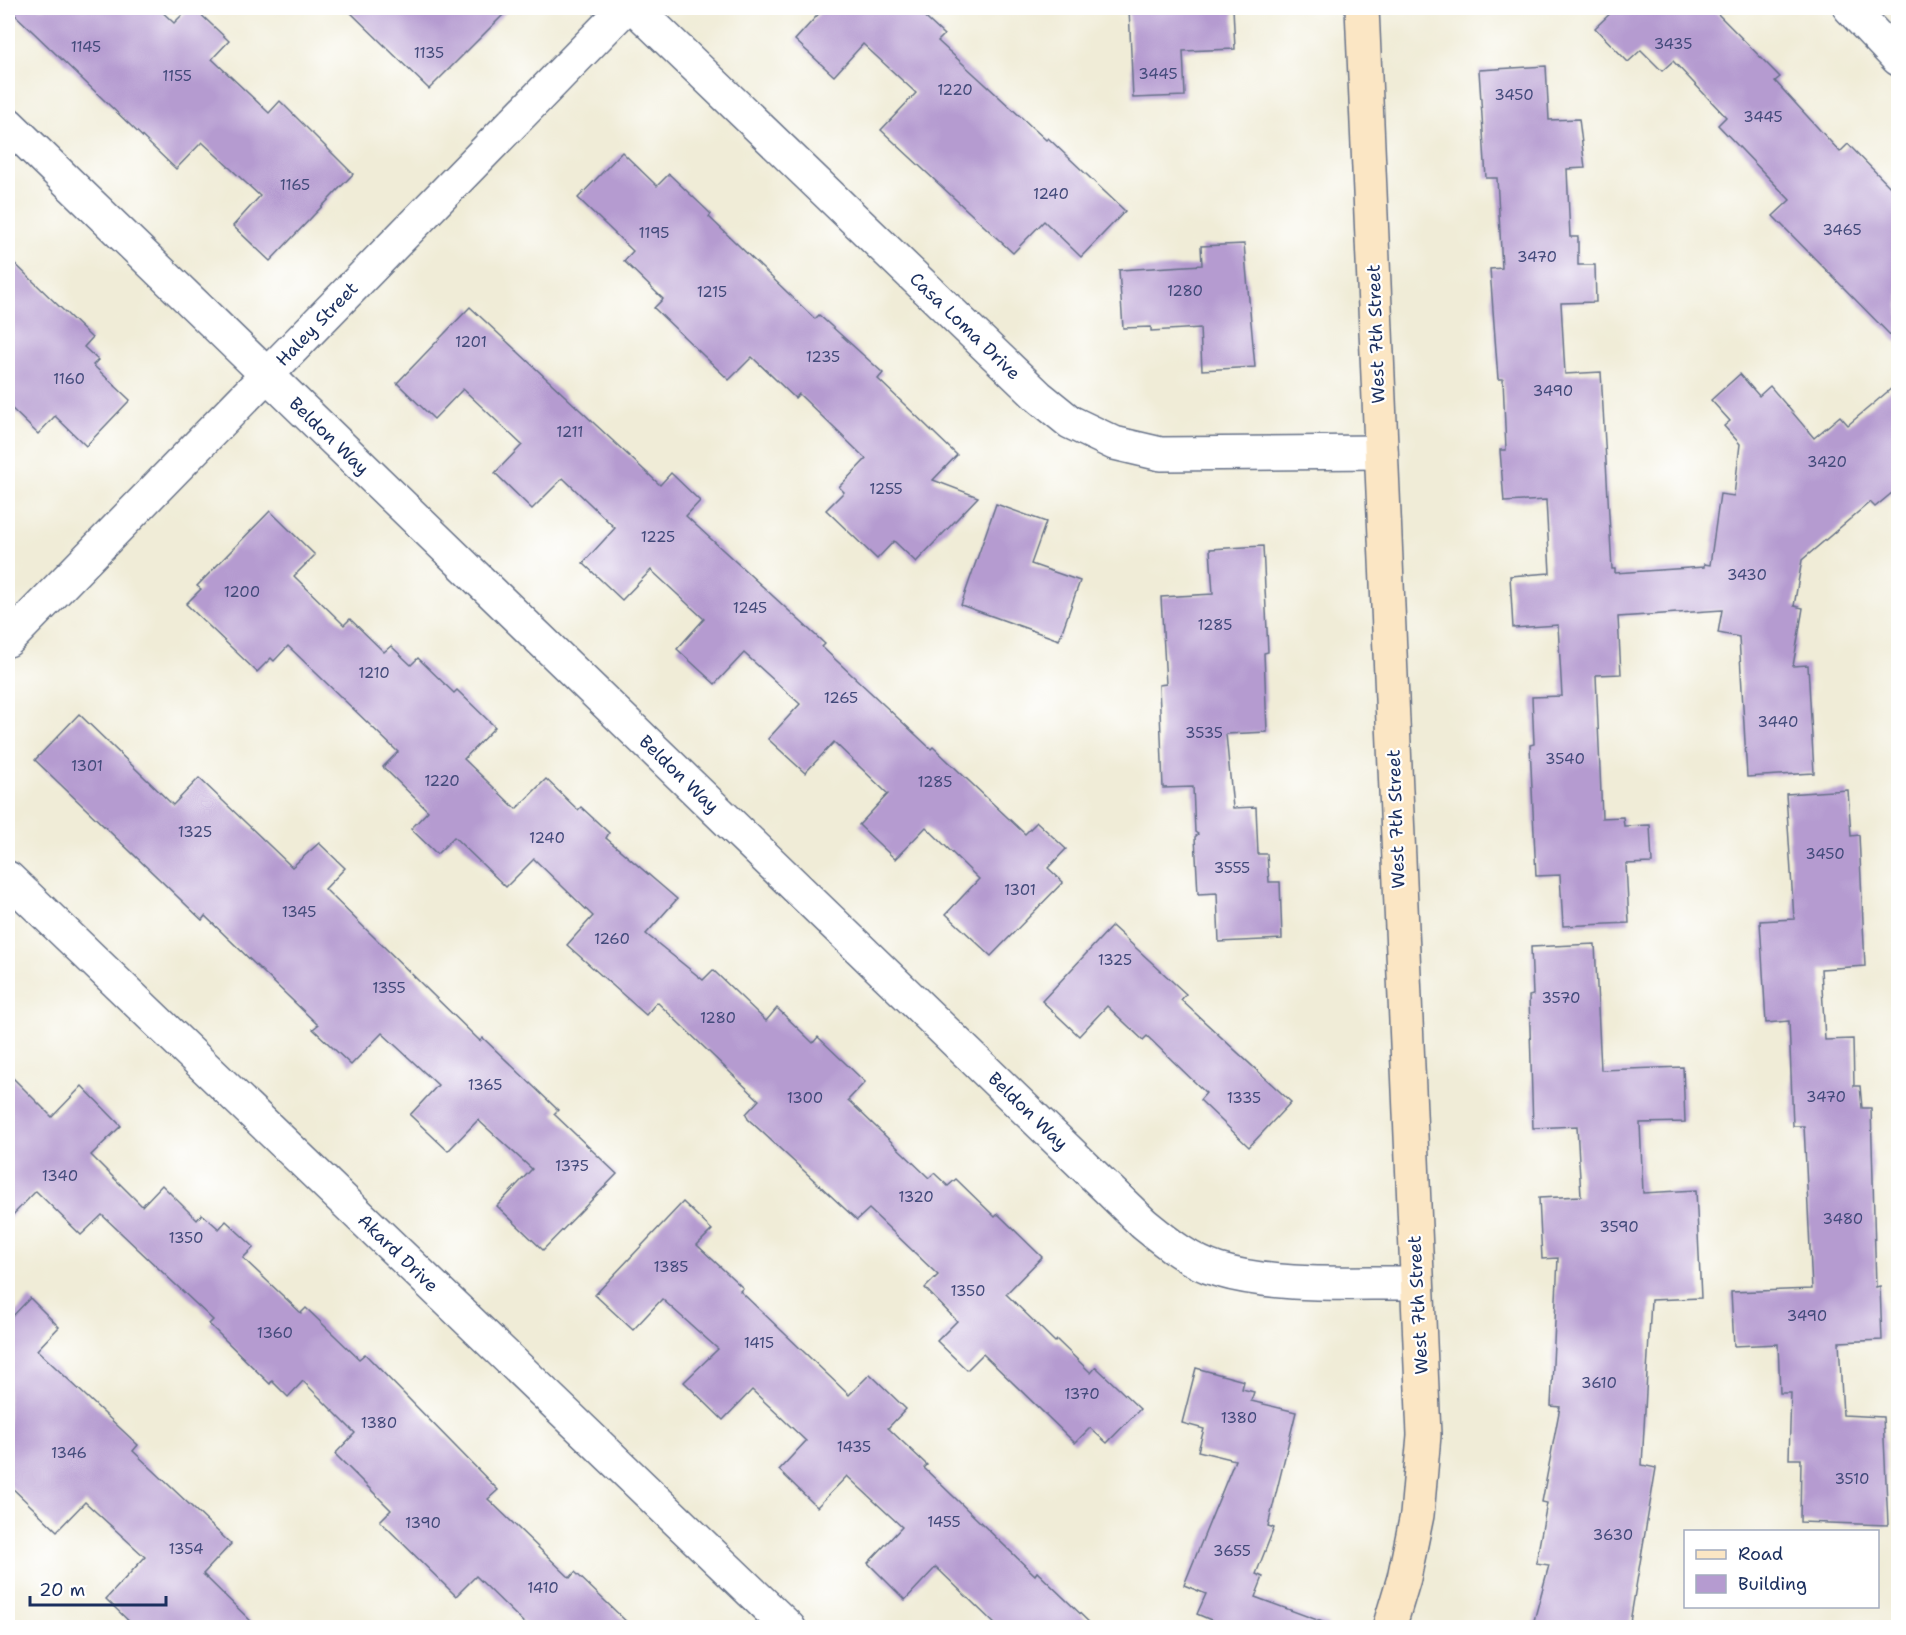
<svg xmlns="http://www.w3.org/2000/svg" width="1906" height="1635" viewBox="0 0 1906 1635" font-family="'Shantell Sans',sans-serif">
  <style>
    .building { fill: #b59bd0 }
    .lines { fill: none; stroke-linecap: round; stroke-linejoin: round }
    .minor-casing { stroke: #667188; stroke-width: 36 }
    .secondary-casing { stroke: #667188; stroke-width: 36 }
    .minor { stroke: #fff; stroke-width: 33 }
    .secondary { stroke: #fbe6c4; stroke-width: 33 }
    .labels { text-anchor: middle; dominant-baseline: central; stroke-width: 4.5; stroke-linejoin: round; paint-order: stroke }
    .number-label { font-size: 15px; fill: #424a7a }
    .street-label { font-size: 18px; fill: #1b2f5e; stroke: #fff }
  </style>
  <rect width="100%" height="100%" fill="#fff"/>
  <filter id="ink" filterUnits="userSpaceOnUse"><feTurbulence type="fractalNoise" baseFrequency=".0167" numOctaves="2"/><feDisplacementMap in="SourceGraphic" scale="12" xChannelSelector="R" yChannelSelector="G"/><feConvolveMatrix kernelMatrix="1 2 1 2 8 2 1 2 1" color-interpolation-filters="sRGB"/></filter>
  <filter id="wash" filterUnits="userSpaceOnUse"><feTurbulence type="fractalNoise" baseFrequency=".008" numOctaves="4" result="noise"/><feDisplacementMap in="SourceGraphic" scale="24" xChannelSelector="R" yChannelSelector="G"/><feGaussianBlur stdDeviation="1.35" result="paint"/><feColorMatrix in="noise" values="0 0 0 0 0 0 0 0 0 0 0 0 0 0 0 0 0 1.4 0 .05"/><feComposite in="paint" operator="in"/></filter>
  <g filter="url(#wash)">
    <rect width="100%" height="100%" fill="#f0ecd7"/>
    <g id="blocks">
      <g class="building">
        <path d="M 8,8 L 158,8 L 174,23 L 189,8 L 194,8 L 229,41 L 212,59 L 269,113 L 280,101 L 353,174 L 270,261 L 233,226 L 260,196 L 202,142 L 176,169 Z"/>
        <path d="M 346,8 L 510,8 L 429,89 Z"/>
        <path d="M 824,8 L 915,8 L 944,35 L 938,41 L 1046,140 L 1048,138 L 1125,211 L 1081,257 L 1044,221 L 1013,253 L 881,130 L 916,93 L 863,44 L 834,76 L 795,40 Z"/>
        <path d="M 1129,8 L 1233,8 L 1235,49 L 1183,51 L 1185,96 L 1133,98 Z"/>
        <path d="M 1616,8 L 1712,8 L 1780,77 L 1775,81 L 1840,152 L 1848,144 L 1899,196 L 1899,344 L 1773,216 L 1790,200 L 1718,125 L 1726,117 L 1673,61 L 1662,71 L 1641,50 L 1628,62 L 1595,28 Z"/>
        <path d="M 1546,66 L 1549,120 L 1579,119 L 1585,168 L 1567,169 L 1570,237 L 1578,237 L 1578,265 L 1595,265 L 1596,302 L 1561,303 L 1565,374 L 1601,372 L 1612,569 L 1615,569 L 1615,573 L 1704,567 L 1704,564 L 1710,565 L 1720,494 L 1734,496 L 1740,444 L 1724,426 L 1730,421 L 1711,400 L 1740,374 L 1759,396 L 1770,386 L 1814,438 L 1840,416 L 1848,425 L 1899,382 L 1899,487 L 1875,507 L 1870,502 L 1802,560 L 1794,606 L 1803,608 L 1793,666 L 1808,665 L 1814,773 L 1747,777 L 1739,637 L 1718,633 L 1722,610 L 1618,617 L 1621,674 L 1596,675 L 1602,818 L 1623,817 L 1624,826 L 1650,825 L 1652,863 L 1626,864 L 1629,923 L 1563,926 L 1560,875 L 1536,876 L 1530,745 L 1534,744 L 1532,697 L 1562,696 L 1558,625 L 1513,628 L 1510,576 L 1550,573 L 1546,500 L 1504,502 L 1500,450 L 1506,450 L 1503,379 L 1498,379 L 1490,269 L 1502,268 L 1497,178 L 1486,178 L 1479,70 Z"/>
        <path d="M 622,152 L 657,186 L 669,174 L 711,214 L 709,217 L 815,319 L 819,315 L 883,373 L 878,379 L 957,455 L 933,480 L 978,497 L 916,562 L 894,541 L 877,559 L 826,510 L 844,492 L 839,487 L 866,459 L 799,394 L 795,398 L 752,357 L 729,380 L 654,308 L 663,299 L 624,261 L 633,251 L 578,198 Z"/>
        <path d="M 1244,244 L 1255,367 L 1202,370 L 1200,328 L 1151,331 L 1151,327 L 1123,328 L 1119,270 L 1202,265 L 1201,246 Z"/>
        <path d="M 8,257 L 92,338 L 84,347 L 98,360 L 93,365 L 130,400 L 86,446 L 55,416 L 38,434 L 8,405 Z"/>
        <path d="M 470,307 L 660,485 L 671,473 L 700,501 L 686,516 L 825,644 L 822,647 L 931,749 L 933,747 L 1025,834 L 1037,822 L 1066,849 L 1048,868 L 1063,882 L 991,956 L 946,914 L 979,879 L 926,827 L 895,859 L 859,825 L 888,794 L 834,742 L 805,773 L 768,739 L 800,704 L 744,653 L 715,684 L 677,649 L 704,619 L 651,570 L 622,600 L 583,563 L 615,528 L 563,478 L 532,509 L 495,473 L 522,445 L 463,389 L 434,419 L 397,383 Z"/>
        <path d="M 996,504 L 1046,522 L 1031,564 L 1080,581 L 1059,640 L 961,605 Z"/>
        <path d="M 270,511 L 315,555 L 294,576 L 344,625 L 350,619 L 384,652 L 391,646 L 411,665 L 418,658 L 454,693 L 457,690 L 495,727 L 464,759 L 516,809 L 546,779 L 578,810 L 581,807 L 609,833 L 606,838 L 677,899 L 646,934 L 703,980 L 713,970 L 766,1021 L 777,1008 L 813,1043 L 818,1037 L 865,1082 L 848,1100 L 929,1178 L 934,1173 L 948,1186 L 956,1179 L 995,1217 L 998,1214 L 1042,1257 L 1006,1294 L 1055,1342 L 1057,1340 L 1091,1373 L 1096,1367 L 1140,1409 L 1107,1443 L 1090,1428 L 1075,1443 L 983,1354 L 967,1370 L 937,1341 L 957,1321 L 925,1288 L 938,1275 L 869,1209 L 857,1220 L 748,1119 L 746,1114 L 759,1100 L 657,1002 L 646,1015 L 567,945 L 593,916 L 534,859 L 506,887 L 454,837 L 437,854 L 411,829 L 428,811 L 383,767 L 398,752 L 288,646 L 274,661 L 271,658 L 257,672 L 186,604 L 201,589 L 197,586 Z"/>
        <path d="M 1263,546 L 1268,652 L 1264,653 L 1267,732 L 1226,734 L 1233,808 L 1256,807 L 1258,854 L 1267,854 L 1269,882 L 1280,882 L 1282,939 L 1219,942 L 1217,893 L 1198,894 L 1195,837 L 1198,834 L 1195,832 L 1193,787 L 1163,788 L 1159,685 L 1166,684 L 1161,597 L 1213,594 L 1210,549 Z"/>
        <path d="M 79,714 L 173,805 L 199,778 L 292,867 L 319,843 L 345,868 L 325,889 L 480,1041 L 483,1038 L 558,1110 L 554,1114 L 617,1174 L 543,1250 L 497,1206 L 532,1169 L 478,1120 L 448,1151 L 410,1115 L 438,1085 L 382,1033 L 351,1065 L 313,1029 L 318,1025 L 205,916 L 202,920 L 35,760 Z"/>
        <path d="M 1848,790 L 1851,836 L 1859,835 L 1865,966 L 1821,969 L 1825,1040 L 1853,1039 L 1854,1086 L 1860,1086 L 1862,1108 L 1871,1108 L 1876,1287 L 1880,1286 L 1882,1340 L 1839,1342 L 1843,1415 L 1883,1417 L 1888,1525 L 1800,1522 L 1801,1459 L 1789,1459 L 1791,1393 L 1780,1393 L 1778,1344 L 1734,1346 L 1731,1292 L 1812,1289 L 1804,1126 L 1793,1126 L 1789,1021 L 1766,1023 L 1760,921 L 1794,919 L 1786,794 Z"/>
        <path d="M 1112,926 L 1186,994 L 1181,1000 L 1291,1102 L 1249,1147 L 1200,1100 L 1206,1093 L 1147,1036 L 1143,1040 L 1107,1006 L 1079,1036 L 1042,1001 Z"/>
        <path d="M 1595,944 L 1601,1070 L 1683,1067 L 1685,1122 L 1640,1123 L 1643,1193 L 1696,1190 L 1701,1298 L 1651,1300 L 1642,1465 L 1656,1468 L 1629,1628 L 1532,1628 L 1549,1565 L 1536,1563 L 1547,1503 L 1542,1502 L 1560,1407 L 1551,1406 L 1558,1258 L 1542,1259 L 1539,1198 L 1581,1196 L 1577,1126 L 1533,1128 L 1529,996 L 1533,995 L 1531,947 Z"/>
        <path d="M 8,1073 L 52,1117 L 82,1086 L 121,1126 L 91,1155 L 142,1206 L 162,1185 L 197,1220 L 202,1214 L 219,1229 L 226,1221 L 254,1247 L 243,1258 L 301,1313 L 306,1308 L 359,1359 L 365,1354 L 498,1490 L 488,1499 L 570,1578 L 575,1572 L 633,1628 L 529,1628 L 476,1576 L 456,1596 L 380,1521 L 391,1510 L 335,1454 L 355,1433 L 303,1381 L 288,1397 L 272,1381 L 270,1384 L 209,1324 L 213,1320 L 102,1215 L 81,1235 L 36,1191 L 8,1220 Z"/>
        <path d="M 683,1202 L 712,1230 L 697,1245 L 743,1288 L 740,1291 L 849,1395 L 870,1374 L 906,1409 L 888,1428 L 927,1465 L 924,1468 L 1035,1575 L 1037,1572 L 1095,1628 L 999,1628 L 936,1567 L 905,1600 L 868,1563 L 902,1527 L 847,1476 L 817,1507 L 779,1470 L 806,1441 L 752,1390 L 723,1420 L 684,1382 L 718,1349 L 662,1299 L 633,1330 L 595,1295 Z"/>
        <path d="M 30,1298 L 59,1327 L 37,1350 L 138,1445 L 133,1451 L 231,1544 L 203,1574 L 258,1628 L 136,1628 L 106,1599 L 145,1557 L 85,1502 L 57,1531 L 8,1484 L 8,1321 Z"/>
        <path d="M 1196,1368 L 1244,1381 L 1242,1389 L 1254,1392 L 1251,1401 L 1296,1412 L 1268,1526 L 1274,1528 L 1256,1574 L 1263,1577 L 1255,1597 L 1328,1624 L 1327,1628 L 1230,1628 L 1197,1614 L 1206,1594 L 1184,1585 L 1235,1460 L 1198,1451 L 1204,1429 L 1182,1423 Z"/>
      </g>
    </g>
  </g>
  <g filter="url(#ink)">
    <use href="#blocks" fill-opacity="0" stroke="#667188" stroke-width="1.5"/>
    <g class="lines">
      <g class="minor-casing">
        <g id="minor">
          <path d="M 635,8 L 1038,396 L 1070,422 L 1114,443 L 1161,454 L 1381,452"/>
          <path d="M 1850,8 L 1898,59"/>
          <path d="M 8,124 L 1144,1224 C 1166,1242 1190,1262 1218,1270 C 1278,1288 1353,1282 1416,1283"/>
          <path d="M 8,640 L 625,8"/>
          <path d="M 8,878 L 789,1628"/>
        </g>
      </g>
      <g class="secondary-casing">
        <path id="secondary" d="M 1362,8 L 1424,1435 L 1417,1515 L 1404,1578 L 1389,1628"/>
      </g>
      <use href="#minor" class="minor"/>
      <use href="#secondary" class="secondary"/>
    </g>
  </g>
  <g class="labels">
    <g class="number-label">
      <text x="1673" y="44">3435</text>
      <text x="86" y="47">1145</text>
      <text x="429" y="53">1135</text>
      <text x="1158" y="74">3445</text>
      <text x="177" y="76">1155</text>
      <text x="955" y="90">1220</text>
      <text x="1514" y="95">3450</text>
      <text x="1763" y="117">3445</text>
      <text x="295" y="185">1165</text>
      <text x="1051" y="194">1240</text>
      <text x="1842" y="230">3465</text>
      <text x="654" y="233">1195</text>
      <text x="1537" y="257">3470</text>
      <text x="1185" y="291">1280</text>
      <text x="712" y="292">1215</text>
      <text x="471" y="342">1201</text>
      <text x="823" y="357">1235</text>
      <text x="69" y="379">1160</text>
      <text x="1553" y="391">3490</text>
      <text x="570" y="432">1211</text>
      <text x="1827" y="462">3420</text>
      <text x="886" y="489">1255</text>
      <text x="658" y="537">1225</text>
      <text x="1747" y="575">3430</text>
      <text x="242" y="592">1200</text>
      <text x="750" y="608">1245</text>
      <text x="1215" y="625">1285</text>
      <text x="374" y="673">1210</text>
      <text x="841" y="698">1265</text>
      <text x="1778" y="722">3440</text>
      <text x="1204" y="733">3535</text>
      <text x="1565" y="759">3540</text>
      <text x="87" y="766">1301</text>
      <text x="442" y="781">1220</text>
      <text x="935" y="782">1285</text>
      <text x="195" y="832">1325</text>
      <text x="547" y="838">1240</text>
      <text x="1825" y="854">3450</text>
      <text x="1232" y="868">3555</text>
      <text x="1020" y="890">1301</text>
      <text x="299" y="912">1345</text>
      <text x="612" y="939">1260</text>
      <text x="1115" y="960">1325</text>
      <text x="389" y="988">1355</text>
      <text x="1561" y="998">3570</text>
      <text x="718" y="1018">1280</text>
      <text x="485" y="1085">1365</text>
      <text x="1826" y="1097">3470</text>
      <text x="805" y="1098">1300</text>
      <text x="1244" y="1098">1335</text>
      <text x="572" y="1166">1375</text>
      <text x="60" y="1176">1340</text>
      <text x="916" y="1197">1320</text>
      <text x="1843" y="1219">3480</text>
      <text x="1619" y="1227">3590</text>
      <text x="186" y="1238">1350</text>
      <text x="671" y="1267">1385</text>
      <text x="968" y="1291">1350</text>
      <text x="1807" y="1316">3490</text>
      <text x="275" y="1333">1360</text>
      <text x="759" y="1343">1415</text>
      <text x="1599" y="1383">3610</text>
      <text x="1082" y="1394">1370</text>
      <text x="1239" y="1418">1380</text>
      <text x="379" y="1423">1380</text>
      <text x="854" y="1447">1435</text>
      <text x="69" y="1453">1346</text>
      <text x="1852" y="1479">3510</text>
      <text x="944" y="1522">1455</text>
      <text x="423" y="1523">1390</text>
      <text x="1613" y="1535">3630</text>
      <text x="186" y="1549">1354</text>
      <text x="1232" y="1551">3655</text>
      <text x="543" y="1588">1410</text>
    </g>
    <g class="street-label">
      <text transform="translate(317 324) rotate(-46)">Haley Street</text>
      <text transform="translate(965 326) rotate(44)">Casa Loma Drive</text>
      <text transform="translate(1376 334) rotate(-92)">West 7th Street</text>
      <text transform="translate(329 436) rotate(44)">Beldon Way</text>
      <text transform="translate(679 774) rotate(44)">Beldon Way</text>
      <text transform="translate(1396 819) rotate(-92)">West 7th Street</text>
      <text transform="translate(1028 1111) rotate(44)">Beldon Way</text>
      <text transform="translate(398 1253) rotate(44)">Akard Drive</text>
      <text transform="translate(1418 1305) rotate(-93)">West 7th Street</text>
    </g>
  </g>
  <rect width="1906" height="1635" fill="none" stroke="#fff" stroke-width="30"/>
  <rect x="1684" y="1530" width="195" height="78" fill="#ffffff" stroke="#a4acbf" stroke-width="1.5"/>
  <rect x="1696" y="1550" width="30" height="9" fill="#fbe6c4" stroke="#a4acbf" stroke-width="1.5"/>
  <text x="1738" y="1560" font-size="18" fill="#1b2f5e">Road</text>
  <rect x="1696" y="1575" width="30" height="18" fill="#b59bd0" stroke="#a4acbf" stroke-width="1.5"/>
  <text x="1738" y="1590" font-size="18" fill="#1b2f5e">Building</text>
  <path d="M30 1596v9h136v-9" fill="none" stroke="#1b2f5e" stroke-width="3"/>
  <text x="39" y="1596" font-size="18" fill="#1b2f5e" stroke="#ffffff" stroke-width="4.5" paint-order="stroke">20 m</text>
</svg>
